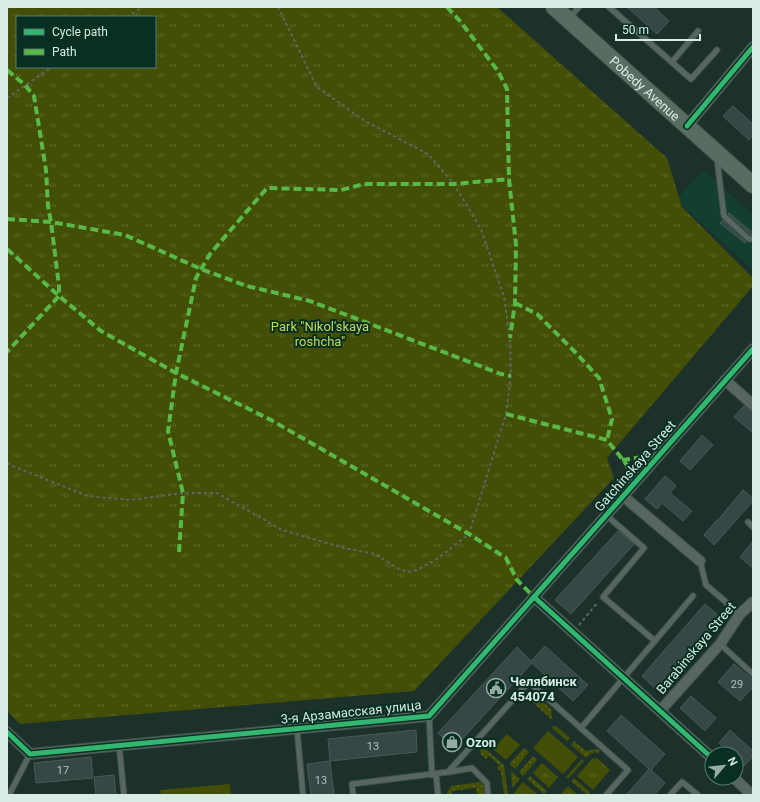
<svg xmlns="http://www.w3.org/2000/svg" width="760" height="802" viewBox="0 0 760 802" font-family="Roboto,sans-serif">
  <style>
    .built { fill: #123f31 }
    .grass { fill: url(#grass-dots) }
    .park { fill: url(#park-tufts); fill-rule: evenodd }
    .pitch { fill: #434e06 }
    .building { fill: #354845; stroke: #485a56 }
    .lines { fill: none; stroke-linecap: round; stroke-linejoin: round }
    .lane-casing { stroke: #3e4e49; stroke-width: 7 }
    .street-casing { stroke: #3e4e49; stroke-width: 12 }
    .primary-casing { stroke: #3e4e49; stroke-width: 18 }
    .path { stroke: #5b6863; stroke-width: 2; stroke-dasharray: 3 3; stroke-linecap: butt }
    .lane { stroke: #576760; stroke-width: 5 }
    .street { stroke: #576760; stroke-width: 10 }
    .primary { stroke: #5a6c62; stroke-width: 16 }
    .quiet { stroke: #58b947; stroke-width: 4; stroke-dasharray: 8 4; stroke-linecap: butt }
    .cycleway-casing { stroke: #072f23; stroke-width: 8 }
    .cycleway { stroke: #33b770; stroke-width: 5 }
    .labels { text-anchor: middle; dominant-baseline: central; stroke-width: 4; stroke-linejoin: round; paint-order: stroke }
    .number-label { font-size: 11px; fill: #afc3bc }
    .street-label { font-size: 13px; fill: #d8ece4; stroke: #072f23 }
    .park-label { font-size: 13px; fill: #c5d854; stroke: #072f23 }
    .poi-label { font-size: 13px; font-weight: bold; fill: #d8ece4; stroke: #072f23; text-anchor: start }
  </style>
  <defs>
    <pattern id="grass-dots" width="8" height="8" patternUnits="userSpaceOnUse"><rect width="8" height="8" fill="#434e06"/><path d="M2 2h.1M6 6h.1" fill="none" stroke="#5d682a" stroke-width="1.8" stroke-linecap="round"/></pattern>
    <pattern id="park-tufts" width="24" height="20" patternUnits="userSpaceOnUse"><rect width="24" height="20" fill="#434e06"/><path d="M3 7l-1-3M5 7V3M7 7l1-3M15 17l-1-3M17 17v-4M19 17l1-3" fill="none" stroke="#5d682a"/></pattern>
  </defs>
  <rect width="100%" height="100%" fill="#1c312a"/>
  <path class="built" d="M 703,170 L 753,215 L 753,270 L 676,200 Z"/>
  <g class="grass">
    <path d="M 530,690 L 551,709 L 552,718 L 551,719 L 526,696 Z"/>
    <path d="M 556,726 L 570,738 L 567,741 L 551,727 Z"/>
    <path d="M 574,741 L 586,751 L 597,749 L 600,751 L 598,754 L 596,752 L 590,754 L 586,758 L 571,745 Z"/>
    <path d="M 480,748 L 488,751 L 504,765 L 508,795 L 504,795 L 501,772 L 497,768 L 499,765 L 489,756 L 486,759 L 481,755 Z"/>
    <path d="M 524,748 L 529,752 L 515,769 L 509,764 Z"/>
    <path d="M 533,756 L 537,760 L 523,776 L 519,772 Z"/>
    <path d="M 582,759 L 584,761 L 568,779 L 566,777 Z"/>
    <path d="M 511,771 L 520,779 L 512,788 Z"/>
    <path d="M 530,776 L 547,791 L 544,794 L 527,779 Z"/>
    <path d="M 574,778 L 590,792 L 588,795 L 571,781 Z"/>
    <path d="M 480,782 L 483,785 L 485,795 L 477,795 L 476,788 L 452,791 L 452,795 L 446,795 L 451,786 Z"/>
  </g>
  <g class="park">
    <path d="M 7,7 L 497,7 L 667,158 L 682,207 L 753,278 L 753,286 L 607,458 L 614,478 L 414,691 L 20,724 L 7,711 ZM 17,17 L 155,17 L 155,67 L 17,67 Z"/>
    <path d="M 597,758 L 610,770 L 593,790 L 577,776 L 592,759 Z"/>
    <path d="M 542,763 L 558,777 L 549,788 L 533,773 Z"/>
    <path d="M 523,782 L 538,795 L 514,795 L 513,794 Z"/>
    <path d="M 568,786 L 578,795 L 560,795 Z"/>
  </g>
  <g class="pitch">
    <path d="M 548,731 L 578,757 L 563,774 L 533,748 Z"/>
    <path d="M 507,734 L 520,745 L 506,760 L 493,749 Z"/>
    <path d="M 230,784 L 231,795 L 161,795 L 160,790 Z"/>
  </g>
  <g class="building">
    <path d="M 627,7 L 654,7 L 669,21 L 657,34 Z"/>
    <path d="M 733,106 L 753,124 L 753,135 L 749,140 L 723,116 Z"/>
    <path d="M 729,213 L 753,233 L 753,235 L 751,235 L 728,214 Z"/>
    <path d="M 723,220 L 746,242 L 745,243 L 720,223 Z"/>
    <path d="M 744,406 L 749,410 L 753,411 L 753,433 L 734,417 Z"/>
    <path d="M 702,435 L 713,445 L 690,470 L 680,461 Z"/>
    <path d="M 665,476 L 676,486 L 670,493 L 692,511 L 683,521 L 662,503 L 657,509 L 645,499 Z"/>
    <path d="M 743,490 L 753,498 L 753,501 L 714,545 L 704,535 L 717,520 L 718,520 Z"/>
    <path d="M 618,531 L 634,544 L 571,614 L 555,600 Z"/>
    <path d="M 753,541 L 753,568 L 740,557 Z"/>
    <path d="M 705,604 L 721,618 L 657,690 L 642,676 Z"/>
    <path d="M 545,646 L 588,685 L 573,701 L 532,663 L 454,748 L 438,733 L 517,647 L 531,661 Z"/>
    <path d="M 734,664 L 753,680 L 753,687 L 740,701 L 718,682 Z"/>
    <path d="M 691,696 L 716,718 L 705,731 L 680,708 Z"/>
    <path d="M 621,715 L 665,754 L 651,770 L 665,783 L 654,795 L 626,795 L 649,769 L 607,731 Z"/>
    <path d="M 416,730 L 417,752 L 330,761 L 328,739 Z"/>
    <path d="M 730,730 L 753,751 L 753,756 L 744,766 L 736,758 L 736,754 L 731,754 L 719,743 Z"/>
    <path d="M 91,757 L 93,778 L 36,783 L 34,763 Z"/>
    <path d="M 330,761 L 334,795 L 311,795 L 307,764 Z"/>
    <path d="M 114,775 L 116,795 L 96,795 L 94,777 Z"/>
  </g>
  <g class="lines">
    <g class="lane-casing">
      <g id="lane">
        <path d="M 609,7 L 691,79 L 717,50"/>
        <path d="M 570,17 L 579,7"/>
        <path d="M 672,62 L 698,31"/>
        <path d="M 717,159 L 724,216 L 749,239 L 753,239"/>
        <path d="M 606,515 L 644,548 L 603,597 L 655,641"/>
        <path d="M 748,522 L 753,527"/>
        <path d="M 700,561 L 706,585 L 740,614"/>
        <path d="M 720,644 L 753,674"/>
        <path d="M 429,716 L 432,775"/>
        <path d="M 581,728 L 693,596"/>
        <path d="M 297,729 L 303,795"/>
        <path d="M 119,745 L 124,795"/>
        <path d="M 449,772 L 472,768 L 487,783 L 488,795"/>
        <path d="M 436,774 L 438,795"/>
        <path d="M 9,795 L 30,754"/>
        <path d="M 353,795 L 352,784 L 448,772 L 529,682 L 628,770 L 606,795"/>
        <path d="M 670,795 L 682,782 L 698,795"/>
      </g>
    </g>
    <g class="street-casing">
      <g id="street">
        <path d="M 687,126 L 753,47"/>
        <path d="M 725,380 L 753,405"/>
        <path d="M 623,496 L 700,561"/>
        <path d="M 534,597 L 753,349"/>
        <path d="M 660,711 L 720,644 L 740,614 L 753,602"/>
        <path d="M 7,732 L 30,754 L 429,716 L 534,597 L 712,758"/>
        <path d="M 734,778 L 752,795"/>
      </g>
    </g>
    <g class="primary-casing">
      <g id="primary">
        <path id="s1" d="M 554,7 L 753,185"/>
      </g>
    </g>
    <g class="path">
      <path d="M 127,17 L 143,7"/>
      <path d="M 7,98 L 52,67"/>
      <path d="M 7,463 L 15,467 L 88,496 L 130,500 L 183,493 L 217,493 L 282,530 L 344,548 L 375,554 L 399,569 L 408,572 L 417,570 L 437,559 L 469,534 L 506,414 L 511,376 L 510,338 L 504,297 L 481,229 L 454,184 L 428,154 L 365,121 L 317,87 L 278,7"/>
      <path d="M 579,625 L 598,602"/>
    </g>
    <use href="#lane" class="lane"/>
    <use href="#street" class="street"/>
    <use href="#primary" class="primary"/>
    <g class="quiet">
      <path d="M 447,7 L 460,21 L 498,71 L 507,89 L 509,179 L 516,245 L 515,303 L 510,338"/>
      <path d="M 7,70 L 25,85 L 34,96 L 46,170 L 48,206 L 51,222 L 59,286 L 59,296 L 7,352"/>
      <path d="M 7,219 L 51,222 L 125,235 L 201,269 L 247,286 L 310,301 L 501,374 L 511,376"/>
      <path d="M 7,249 L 59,296 L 101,331 L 176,373 L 271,420 L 469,534 L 506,558 L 517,580 L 534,597"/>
      <path d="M 515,303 L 537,314 L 576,353 L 599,378 L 612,419 L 607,440"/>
      <path d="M 506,414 L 607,440 L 627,465 L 631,487"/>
      <path d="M 622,460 L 658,455"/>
      <path d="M 179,552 L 183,493 L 168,431 L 176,373 L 196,278 L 210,254 L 267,188 L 341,190 L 364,184 L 454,184 L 509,179"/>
    </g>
    <g class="cycleway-casing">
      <g id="cycleway">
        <path d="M 687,126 L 753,47"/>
        <path d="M 534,597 L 753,349"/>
        <path d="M 7,732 L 30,754 L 429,716 L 534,597 L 712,758"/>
      </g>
    </g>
    <use href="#cycleway" class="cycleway"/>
  </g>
  <defs>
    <g id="civic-ring" transform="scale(1)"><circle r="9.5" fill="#072f23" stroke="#96aba3" stroke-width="1.5"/><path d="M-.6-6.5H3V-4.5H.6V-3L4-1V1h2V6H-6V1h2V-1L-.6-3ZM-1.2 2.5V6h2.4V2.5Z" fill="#96aba3"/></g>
    <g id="shop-ring" transform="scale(1)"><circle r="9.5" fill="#072f23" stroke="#96aba3" stroke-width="1.5"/><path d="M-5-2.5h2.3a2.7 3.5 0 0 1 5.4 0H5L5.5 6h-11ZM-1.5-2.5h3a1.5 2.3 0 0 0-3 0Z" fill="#96aba3"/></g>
  </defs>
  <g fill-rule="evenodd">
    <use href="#civic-ring" x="496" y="688"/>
    <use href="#shop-ring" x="452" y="742"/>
  </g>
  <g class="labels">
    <g class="number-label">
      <text x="737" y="684">29</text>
      <text x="373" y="746">13</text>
      <text x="63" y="770">17</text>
      <text x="321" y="780">13</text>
    </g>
    <g class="street-label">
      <text stroke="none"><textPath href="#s1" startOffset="122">Pobedy Avenue</textPath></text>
      <text transform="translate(635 466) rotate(-49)">Gatchinskaya Street</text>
      <text transform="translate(696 648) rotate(-50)">Barabinskaya Street</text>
      <text transform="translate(351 712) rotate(-6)">3-я Арзамасская улица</text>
    </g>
    <g class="park-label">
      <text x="320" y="326">Park "Nikol'skaya<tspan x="320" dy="15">roshcha"</tspan></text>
    </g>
    <g class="poi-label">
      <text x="510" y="681">Челябинск<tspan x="510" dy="15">454074</tspan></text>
      <text x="466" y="742">Ozon</text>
    </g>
  </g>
  <rect width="760" height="802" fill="none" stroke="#d8ece4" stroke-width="16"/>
  <rect x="16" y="16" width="140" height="52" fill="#072f23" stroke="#5b7b70"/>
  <rect x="24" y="29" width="20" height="6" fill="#33b770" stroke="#5b7b70"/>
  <text x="52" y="36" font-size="12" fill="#d8ece4">Cycle path</text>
  <rect x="24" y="49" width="20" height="6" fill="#58b947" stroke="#5b7b70"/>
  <text x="52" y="56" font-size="12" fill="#d8ece4">Path</text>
  <g transform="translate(724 766) rotate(62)"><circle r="19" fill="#072f23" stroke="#5b7b70"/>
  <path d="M0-3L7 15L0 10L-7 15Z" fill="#96aba3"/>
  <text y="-6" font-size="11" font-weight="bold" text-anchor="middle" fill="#d8ece4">N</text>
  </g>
  <path d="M616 34v6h84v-6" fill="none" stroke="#d8ece4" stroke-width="2"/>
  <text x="622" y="34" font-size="12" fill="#d8ece4" stroke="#072f23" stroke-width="3" paint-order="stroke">50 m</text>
</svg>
